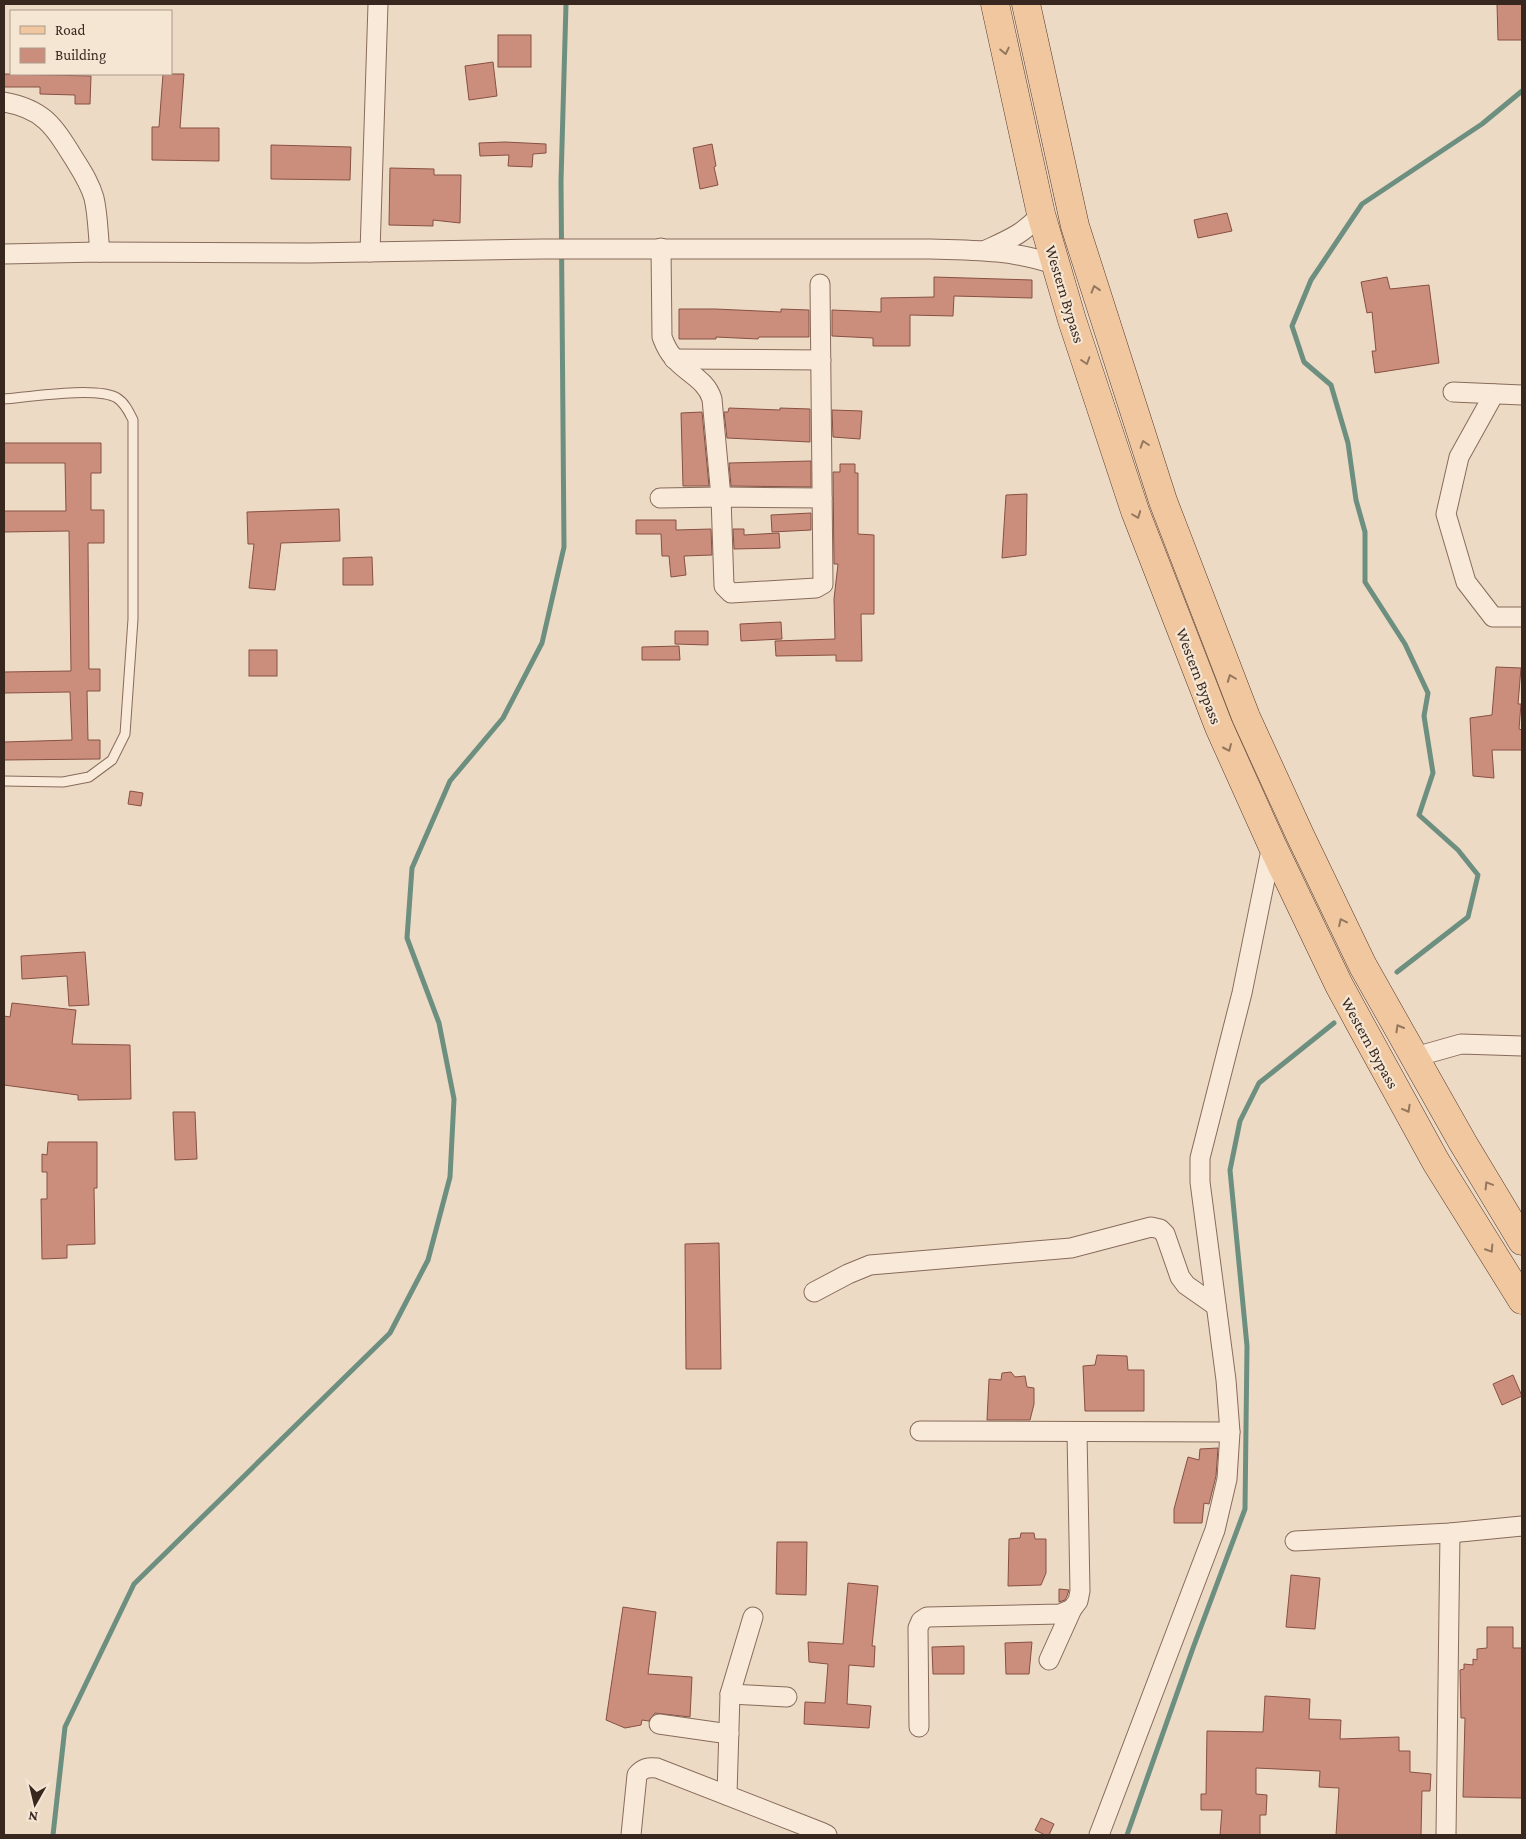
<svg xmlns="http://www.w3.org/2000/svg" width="1526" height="1839" viewBox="0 0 1526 1839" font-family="'Crimson Pro',serif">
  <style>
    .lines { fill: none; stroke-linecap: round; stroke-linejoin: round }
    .stream { stroke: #6d8f80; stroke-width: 5 }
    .building { fill: #cb8e7c; stroke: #875042 }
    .lane-casing { stroke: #886b5b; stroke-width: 11 }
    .street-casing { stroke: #886b5b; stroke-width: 21 }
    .primary-casing { stroke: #563a2f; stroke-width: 29 }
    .lane { stroke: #f8e9d8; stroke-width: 9 }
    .street { stroke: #f8e9d8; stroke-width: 19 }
    .primary { stroke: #f0c79e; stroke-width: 28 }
    .oneway { stroke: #94775e }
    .labels { text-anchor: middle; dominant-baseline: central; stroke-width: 4.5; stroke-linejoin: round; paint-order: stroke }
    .street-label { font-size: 16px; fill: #38271f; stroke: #f5e6d4 }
  </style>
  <rect width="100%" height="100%" fill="#eddac5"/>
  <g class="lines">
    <g class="stream">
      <path d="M 1397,972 L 1468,917 L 1478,875 L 1458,850 L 1419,815 L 1433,773 L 1424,716 L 1428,693 L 1405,644 L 1365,582 L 1365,532 L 1356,500 L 1348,443 L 1331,385 L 1304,362 L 1292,326 L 1311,280 L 1362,204 L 1482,124 L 1522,91"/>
      <path d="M 53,1835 L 65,1727 L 134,1584 L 390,1333 L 428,1260 L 450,1177 L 454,1099 L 439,1023 L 407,938 L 412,868 L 450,781 L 503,718 L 542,643 L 564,547 L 561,181 L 566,4"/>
      <path d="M 1127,1835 L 1193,1648 L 1245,1509 L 1247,1346 L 1230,1170 L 1240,1121 L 1259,1083 L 1334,1023"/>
    </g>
  </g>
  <g class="building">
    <path d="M 1497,4 L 1522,4 L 1522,40 L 1498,40 Z"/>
    <rect x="498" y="35" width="33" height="32"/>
    <path d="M 493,62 L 497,96 L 469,100 L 465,66 Z"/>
    <path d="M 4,74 L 91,76 L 90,104 L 75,104 L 75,95 L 40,94 L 40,87 L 4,87 Z"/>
    <path d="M 163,74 L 184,74 L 180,128 L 219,128 L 219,161 L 152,160 L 152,127 L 159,127 Z"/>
    <path d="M 505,142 L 546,144 L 546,153 L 533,154 L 532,167 L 508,166 L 509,155 L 480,156 L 479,143 Z"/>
    <path d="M 712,144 L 716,166 L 714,167 L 718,185 L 700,189 L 693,148 Z"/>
    <path d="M 271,145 L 351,147 L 350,180 L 271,179 Z"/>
    <path d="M 390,168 L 434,169 L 434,175 L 461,175 L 460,223 L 433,220 L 433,226 L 389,225 Z"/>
    <path d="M 1227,213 L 1232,231 L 1198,238 L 1194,220 Z"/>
    <path d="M 934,277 L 1032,280 L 1032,298 L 954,296 L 953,316 L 910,315 L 910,346 L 873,346 L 873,338 L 832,336 L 832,310 L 881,312 L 881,298 L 934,297 Z"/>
    <path d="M 1387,277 L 1390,289 L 1429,285 L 1439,363 L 1375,373 L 1372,351 L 1376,351 L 1372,312 L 1367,313 L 1361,282 Z"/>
    <path d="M 679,309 L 715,309 L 781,312 L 781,309 L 809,310 L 809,337 L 759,337 L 758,339 L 716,337 L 716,339 L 679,339 Z"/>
    <path d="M 729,408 L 780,410 L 780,408 L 810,409 L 810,442 L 727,438 L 724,412 L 728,412 Z"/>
    <path d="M 832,410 L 862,411 L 860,439 L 833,437 Z"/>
    <path d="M 702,412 L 709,486 L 683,486 L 681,413 Z"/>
    <path d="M 4,443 L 101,443 L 101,473 L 91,473 L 91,510 L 104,510 L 104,543 L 88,543 L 89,669 L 100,669 L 100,691 L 87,691 L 88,740 L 100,740 L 100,759 L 4,760 L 4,742 L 72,740 L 70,692 L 4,693 L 4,672 L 71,671 L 69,531 L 4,532 L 4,511 L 66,511 L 65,463 L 4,463 Z"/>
    <path d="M 811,461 L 811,487 L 731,486 L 729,463 Z"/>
    <path d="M 840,464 L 855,464 L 855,473 L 858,473 L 858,534 L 874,535 L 874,614 L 861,614 L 862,661 L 836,661 L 836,655 L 776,656 L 775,641 L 835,639 L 834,599 L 838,564 L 834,564 L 833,472 L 840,472 Z"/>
    <path d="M 1027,494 L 1026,555 L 1002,558 L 1006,495 Z"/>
    <path d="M 339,509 L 340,541 L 281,543 L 275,590 L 249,588 L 254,544 L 248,544 L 247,512 Z"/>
    <path d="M 811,513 L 811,530 L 772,532 L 771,515 Z"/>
    <path d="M 636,520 L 676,520 L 676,530 L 711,529 L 712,555 L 684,556 L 686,575 L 671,577 L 669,556 L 662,556 L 661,534 L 636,534 Z"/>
    <path d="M 733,529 L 744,529 L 744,535 L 779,533 L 780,548 L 734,549 Z"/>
    <path d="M 372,557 L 373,585 L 343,585 L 343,558 Z"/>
    <path d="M 781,622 L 782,639 L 741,641 L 740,624 Z"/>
    <path d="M 675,631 L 708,631 L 708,645 L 675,644 Z"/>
    <path d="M 679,646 L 680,660 L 642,660 L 642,647 Z"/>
    <rect x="249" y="650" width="28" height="26"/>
    <path d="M 1496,667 L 1521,668 L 1518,704 L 1521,704 L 1519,729 L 1522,730 L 1522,750 L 1492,750 L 1494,778 L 1473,776 L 1470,718 L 1492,715 Z"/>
    <path d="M 130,791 L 143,793 L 141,806 L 128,804 Z"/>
    <path d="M 85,952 L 89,1005 L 69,1006 L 67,976 L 22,979 L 21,956 Z"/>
    <path d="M 12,1003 L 76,1010 L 72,1044 L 130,1045 L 131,1099 L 78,1100 L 78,1095 L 4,1085 L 4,1016 L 10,1017 Z"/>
    <path d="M 173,1112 L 195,1112 L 197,1159 L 175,1160 Z"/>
    <path d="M 48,1142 L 97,1142 L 97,1188 L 94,1188 L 95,1244 L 67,1245 L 67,1258 L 42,1259 L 41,1199 L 47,1199 L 47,1172 L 42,1172 L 42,1154 L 47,1155 Z"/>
    <path d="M 719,1243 L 721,1369 L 686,1369 L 685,1244 Z"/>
    <path d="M 1097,1355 L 1127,1356 L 1128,1370 L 1144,1370 L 1144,1411 L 1085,1411 L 1083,1366 L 1095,1365 Z"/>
    <path d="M 1011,1372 L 1015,1377 L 1025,1376 L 1027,1387 L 1034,1388 L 1034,1404 L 1030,1420 L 987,1420 L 989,1379 L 1001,1380 L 1002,1373 Z"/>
    <path d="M 1513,1375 L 1522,1396 L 1502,1405 L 1493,1384 Z"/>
    <path d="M 1218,1448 L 1216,1476 L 1209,1504 L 1204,1503 L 1202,1523 L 1174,1523 L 1174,1509 L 1188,1457 L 1199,1460 L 1200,1449 Z"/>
    <path d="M 1021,1533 L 1034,1533 L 1035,1539 L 1046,1539 L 1046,1573 L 1041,1585 L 1008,1586 L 1009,1539 L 1020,1538 Z"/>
    <path d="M 777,1542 L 807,1542 L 806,1595 L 776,1594 Z"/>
    <path d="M 1291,1575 L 1320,1578 L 1315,1629 L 1286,1627 Z"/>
    <path d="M 848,1583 L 878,1586 L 872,1646 L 875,1646 L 874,1667 L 849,1665 L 847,1704 L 871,1706 L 869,1728 L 804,1724 L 805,1702 L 825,1703 L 828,1664 L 809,1662 L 808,1642 L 843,1644 Z"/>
    <path d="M 1059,1589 L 1069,1590 L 1067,1596 L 1065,1600 L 1059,1602 Z"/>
    <path d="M 623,1607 L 656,1612 L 648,1674 L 692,1677 L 690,1717 L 655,1713 L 649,1721 L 642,1720 L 641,1725 L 625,1728 L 606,1720 Z"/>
    <path d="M 1487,1627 L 1513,1627 L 1513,1648 L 1522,1648 L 1522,1798 L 1463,1797 L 1465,1718 L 1461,1718 L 1460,1670 L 1464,1669 L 1464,1664 L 1473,1665 L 1473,1659 L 1477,1660 L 1477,1649 L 1487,1648 Z"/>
    <path d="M 1032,1642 L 1029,1674 L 1006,1674 L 1005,1643 Z"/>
    <path d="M 964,1646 L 964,1674 L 933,1674 L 932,1647 Z"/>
    <path d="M 1265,1696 L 1310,1699 L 1309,1719 L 1341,1720 L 1340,1739 L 1399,1737 L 1399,1751 L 1410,1751 L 1410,1772 L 1431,1774 L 1430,1791 L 1422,1791 L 1421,1835 L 1336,1835 L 1339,1788 L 1319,1787 L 1320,1771 L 1256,1768 L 1256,1794 L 1267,1795 L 1266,1815 L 1260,1815 L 1260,1835 L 1220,1835 L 1222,1810 L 1201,1810 L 1201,1794 L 1206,1794 L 1207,1731 L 1263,1732 Z"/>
    <path d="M 1041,1818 L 1054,1824 L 1049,1835 L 1045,1835 L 1035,1830 Z"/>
  </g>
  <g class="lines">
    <g class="lane-casing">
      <path id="lane" d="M 4,399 C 28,397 98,386 117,398 C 125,403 129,412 133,420 L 133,619 L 125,734 L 112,760 L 89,777 L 63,782 L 4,781"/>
    </g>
    <g class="street-casing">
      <g id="street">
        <path d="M 4,102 C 43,109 53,125 73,157 C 81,170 90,183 94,198 C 98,215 98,235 100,252"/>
        <path d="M 661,248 L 662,337 C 665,345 668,352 674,358 C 686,373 706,379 712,399 L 721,497 L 724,586 L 731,593 L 816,588 L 823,584 L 820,284"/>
        <path d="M 986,250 C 1010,239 1023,234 1041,214"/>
        <path d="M 370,252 L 378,4"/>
        <path d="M 4,254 L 100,252 L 309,253 L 543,249 L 930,249 C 973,250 1015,250 1056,265"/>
        <path d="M 674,359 L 821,360"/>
        <path d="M 1453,392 L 1522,395"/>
        <path d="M 1494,394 L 1459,457 L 1446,514 L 1466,582 L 1493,617 L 1522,617"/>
        <path d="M 660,498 L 721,497 L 822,498"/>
        <path d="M 1415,1057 L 1461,1044 L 1522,1046"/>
        <path d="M 814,1292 L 848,1274 L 870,1265 L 1071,1248 L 1151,1227 L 1160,1229 L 1165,1234 L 1180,1277 L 1186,1285 L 1216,1306"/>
        <path d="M 920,1431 L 1230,1432"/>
        <path d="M 1295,1541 L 1450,1533 L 1522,1526"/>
        <path d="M 1049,1660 L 1072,1609 L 1078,1601 L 1080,1591 L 1077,1433"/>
        <path d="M 730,1694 L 787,1697"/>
        <path d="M 659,1724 L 729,1734"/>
        <path d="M 919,1727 L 918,1628 L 921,1621 L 927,1617 L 1060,1614 L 1072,1609"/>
        <path d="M 727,1795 L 730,1694 L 753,1617"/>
        <path d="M 631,1835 L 637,1775 C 643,1768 648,1767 657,1768 L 821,1832 L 827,1835"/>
        <path d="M 1099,1835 L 1215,1530 L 1227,1479 L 1230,1432 L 1226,1380 L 1200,1182 L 1200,1158 L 1242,993 L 1272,845"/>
        <path d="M 1446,1835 L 1450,1533"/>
      </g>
    </g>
    <g class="primary-casing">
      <g id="primary">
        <path d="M 995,4 L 1041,214 L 1072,320 L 1135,511 L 1219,727 L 1272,845 L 1339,985 L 1358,1020 L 1436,1162 L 1522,1300"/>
        <path d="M 1026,4 L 1075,226 L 1163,501 L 1246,717 L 1300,835 L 1363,966 L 1463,1143 L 1522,1241"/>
      </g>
    </g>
    <use href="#lane" class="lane"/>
    <use href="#street" class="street"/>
    <use href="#primary" class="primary"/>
  </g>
  <defs><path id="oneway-chevron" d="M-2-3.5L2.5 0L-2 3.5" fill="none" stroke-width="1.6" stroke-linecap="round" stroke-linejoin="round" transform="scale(1.25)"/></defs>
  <g class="oneway">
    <use href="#oneway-chevron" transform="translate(1005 51) rotate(78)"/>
    <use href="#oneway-chevron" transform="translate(1095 289) rotate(-107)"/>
    <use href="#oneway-chevron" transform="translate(1086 361) rotate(72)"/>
    <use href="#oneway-chevron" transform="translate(1144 444) rotate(-108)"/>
    <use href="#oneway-chevron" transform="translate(1137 515) rotate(69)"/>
    <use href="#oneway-chevron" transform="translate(1231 678) rotate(-111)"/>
    <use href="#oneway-chevron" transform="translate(1228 748) rotate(66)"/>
    <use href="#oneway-chevron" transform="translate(1342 922) rotate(-116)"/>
    <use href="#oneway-chevron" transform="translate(1399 1028) rotate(-120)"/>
    <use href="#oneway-chevron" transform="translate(1407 1109) rotate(61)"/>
    <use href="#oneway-chevron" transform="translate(1488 1185) rotate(-121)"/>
    <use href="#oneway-chevron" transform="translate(1490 1249) rotate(58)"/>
  </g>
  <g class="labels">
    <g class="street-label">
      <text transform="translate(1065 294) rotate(73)">Western Bypass</text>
      <text transform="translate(1199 676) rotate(69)">Western Bypass</text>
      <text transform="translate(1370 1043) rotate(61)">Western Bypass</text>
    </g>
  </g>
  <rect width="1526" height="1839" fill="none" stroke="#38271f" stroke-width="10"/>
  <rect x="10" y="10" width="162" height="65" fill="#f5e6d4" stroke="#a99a8c"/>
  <rect x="20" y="26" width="25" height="8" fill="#f0c79e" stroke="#a99a8c"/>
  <text x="55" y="35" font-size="15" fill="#38271f">Road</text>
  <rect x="20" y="48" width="25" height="15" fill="#cb8e7c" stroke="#a99a8c"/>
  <text x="55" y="60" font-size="15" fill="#38271f">Building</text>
  <g transform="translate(35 1804) rotate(188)" stroke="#f5e6d4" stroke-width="4" paint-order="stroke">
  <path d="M0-4L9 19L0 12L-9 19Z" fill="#38271f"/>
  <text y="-8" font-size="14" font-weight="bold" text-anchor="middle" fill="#38271f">N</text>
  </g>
</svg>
